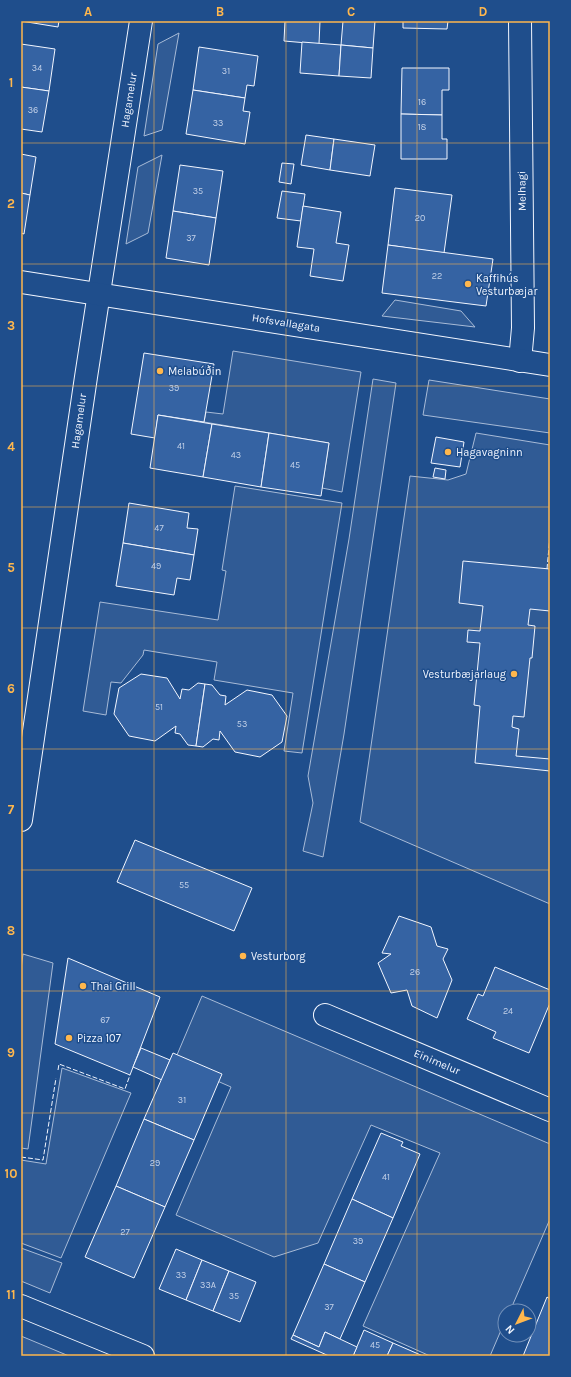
<svg xmlns="http://www.w3.org/2000/svg" width="571" height="1377" viewBox="0 0 571 1377" font-family="Karla,sans-serif">
  <style>
    .built { fill: #305b95; stroke: #a8bbd7 }
    .building { fill: #3563a3; stroke: #f2f6ff }
    .lines { fill: none; stroke-linecap: round; stroke-linejoin: round }
    .street-casing { stroke: #f2f6ff; stroke-width: 24 }
    .secondary-casing { stroke: #f2f6ff; stroke-width: 24 }
    .street { stroke: #1f4e8c; stroke-width: 22 }
    .secondary { stroke: #1f4e8c; stroke-width: 22 }
    .fence { stroke: #f2f6ff; stroke-width: 1; stroke-dasharray: 5 2; stroke-linecap: butt }
    .grid { fill: none; stroke: #ffb74d; stroke-width: 1; stroke-opacity: 0.55 }
    .poi-dot { fill: #ffb74d; stroke: #1f4e8c; stroke-width: 1.5 }
    .labels { text-anchor: middle; dominant-baseline: central; stroke-width: 3; stroke-linejoin: round; paint-order: stroke }
    .number-label { font-size: 9px; fill: #c3d1e8 }
    .street-label { font-size: 11px; fill: #f2f6ff; stroke: #1f4e8c }
    .poi-label { font-size: 11px; fill: #f2f6ff; stroke: #1f4e8c; text-anchor: start }
    .neatline { fill: none; stroke: #ffb74d; stroke-width: 1.5 }
    .grid-label { font-size: 13px; text-anchor: middle; font-weight: bold; fill: #ffb74d }
  </style>
  <rect width="100%" height="100%" fill="#1f4e8c"/>
  <g class="built">
    <path d="M 179,33 L 162,130 L 144,136 L 158,44 Z"/>
    <path d="M 162,155 L 148,233 L 126,244 L 138,167 Z"/>
    <path d="M 395,300 L 461,311 L 475,327 L 382,316 Z"/>
    <path d="M 233,351 L 361,372 L 342,492 L 322,488 L 329,443 L 204,422 L 206,412 L 223,414 Z"/>
    <path d="M 373,379 L 396,383 L 344,734 L 323,857 L 303,851 L 313,803 L 308,776 L 349,539 Z"/>
    <path d="M 429,380 L 550,399 L 550,433 L 423,415 Z"/>
    <path d="M 476,433 L 550,445 L 550,904 L 360,822 L 410,476 L 448,480 L 466,474 Z"/>
    <path d="M 235,486 L 342,503 L 302,753 L 284,751 L 293,693 L 214,680 L 217,662 L 144,650 L 143,655 L 121,683 L 111,682 L 106,715 L 83,711 L 100,602 L 218,620 L 226,571 L 222,570 Z"/>
    <path d="M 23,954 L 53,963 L 28,1149 L 21,1148 L 21,969 Z"/>
    <path d="M 202,996 L 550,1144 L 550,1219 L 510,1311 L 505,1311 L 505,1321 L 490,1356 L 430,1356 L 363,1326 L 440,1153 L 371,1125 L 318,1243 L 274,1257 L 176,1215 L 231,1087 L 174,1062 Z"/>
    <path d="M 62,1068 L 131,1093 L 61,1258 L 21,1243 L 21,1160 L 46,1164 Z"/>
    <path d="M 21,1248 L 62,1263 L 50,1293 L 21,1281 Z"/>
    <path d="M 21,1336 L 69,1356 L 21,1356 Z"/>
  </g>
  <g class="building">
    <path d="M 21,21 L 59,21 L 58,27 Z"/>
    <path d="M 285,21 L 320,21 L 319,44 L 284,41 Z"/>
    <path d="M 343,21 L 375,21 L 373,48 L 341,45 Z"/>
    <path d="M 403,21 L 448,21 L 447,29 L 403,28 Z"/>
    <path d="M 302,42 L 341,45 L 339,76 L 300,73 Z"/>
    <path d="M 21,44 L 55,49 L 49,91 L 21,87 Z"/>
    <path d="M 341,45 L 373,48 L 371,78 L 339,76 Z"/>
    <path d="M 199,47 L 258,56 L 254,86 L 247,85 L 245,98 L 193,90 Z"/>
    <path d="M 402,68 L 449,68 L 449,90 L 442,90 L 442,115 L 401,114 Z"/>
    <path d="M 21,87 L 49,91 L 42,132 L 21,129 Z"/>
    <path d="M 193,90 L 245,98 L 243,111 L 250,112 L 245,144 L 186,134 Z"/>
    <path d="M 401,114 L 442,115 L 442,139 L 447,139 L 447,159 L 401,159 Z"/>
    <path d="M 306,135 L 334,139 L 330,170 L 301,165 Z"/>
    <path d="M 334,139 L 375,145 L 370,176 L 330,170 Z"/>
    <path d="M 21,154 L 36,157 L 30,195 L 21,193 Z"/>
    <path d="M 282,163 L 294,164 L 291,184 L 279,182 Z"/>
    <path d="M 180,165 L 223,171 L 216,218 L 173,211 Z"/>
    <path d="M 395,188 L 452,195 L 444,253 L 388,245 Z"/>
    <path d="M 282,191 L 305,194 L 301,221 L 277,218 Z"/>
    <path d="M 21,193 L 30,195 L 24,234 L 21,233 Z"/>
    <path d="M 303,206 L 341,212 L 336,243 L 349,245 L 343,281 L 310,276 L 314,249 L 297,247 Z"/>
    <path d="M 173,211 L 216,218 L 209,265 L 166,258 Z"/>
    <path d="M 388,245 L 493,259 L 486,306 L 382,293 Z"/>
    <path d="M 144,353 L 214,364 L 204,422 L 158,415 L 155,438 L 131,434 Z"/>
    <path d="M 158,415 L 212,424 L 203,477 L 150,468 Z"/>
    <path d="M 212,424 L 269,433 L 261,487 L 203,477 Z"/>
    <path d="M 269,433 L 329,443 L 321,496 L 261,487 Z"/>
    <path d="M 436,437 L 464,442 L 460,467 L 431,463 Z"/>
    <path d="M 435,468 L 446,470 L 445,479 L 433,477 Z"/>
    <path d="M 129,503 L 189,513 L 187,528 L 198,529 L 194,555 L 123,543 Z"/>
    <path d="M 123,543 L 194,555 L 190,580 L 177,578 L 174,595 L 116,586 Z"/>
    <path d="M 463,561 L 550,569 L 550,611 L 530,609 L 528,625 L 535,626 L 532,658 L 530,658 L 524,717 L 513,716 L 512,727 L 519,729 L 516,756 L 550,759 L 550,771 L 475,763 L 480,706 L 474,705 L 480,643 L 467,642 L 468,630 L 480,631 L 483,606 L 459,603 Z"/>
    <path d="M 141,674 L 167,678 L 180,699 L 182,689 L 189,690 L 198,683 L 205,684 L 196,746 L 188,745 L 180,734 L 175,733 L 176,726 L 155,741 L 129,736 L 114,714 L 119,688 Z"/>
    <path d="M 205,684 L 212,685 L 220,695 L 226,696 L 225,705 L 247,690 L 272,695 L 287,716 L 282,742 L 260,757 L 235,752 L 220,731 L 219,740 L 213,739 L 203,747 L 196,746 Z"/>
    <path d="M 135,840 L 252,888 L 234,931 L 117,882 Z"/>
    <path d="M 399,916 L 431,927 L 437,946 L 448,949 L 443,959 L 452,980 L 437,1018 L 412,1006 L 407,990 L 391,993 L 378,963 L 391,954 L 382,953 Z"/>
    <path d="M 68,958 L 160,997 L 130,1075 L 55,1044 Z"/>
    <path d="M 495,967 L 550,990 L 550,1003 L 529,1053 L 493,1038 L 496,1032 L 467,1019 L 478,994 L 483,996 Z"/>
    <path d="M 141,1048 L 170,1060 L 162,1080 L 133,1067 Z"/>
    <path d="M 173,1053 L 222,1074 L 194,1140 L 144,1119 Z"/>
    <path d="M 144,1119 L 194,1140 L 165,1207 L 116,1186 Z"/>
    <path d="M 381,1133 L 403,1142 L 401,1146 L 420,1154 L 393,1218 L 352,1199 Z"/>
    <path d="M 116,1186 L 165,1207 L 134,1278 L 85,1257 Z"/>
    <path d="M 352,1199 L 393,1218 L 365,1282 L 324,1264 Z"/>
    <path d="M 176,1249 L 202,1260 L 186,1300 L 159,1289 Z"/>
    <path d="M 202,1260 L 229,1271 L 213,1311 L 186,1300 Z"/>
    <path d="M 324,1264 L 365,1282 L 340,1339 L 325,1332 L 319,1347 L 293,1335 Z"/>
    <path d="M 229,1271 L 256,1282 L 240,1322 L 213,1311 Z"/>
    <path d="M 547,1297 L 550,1299 L 550,1356 L 523,1356 Z"/>
    <path d="M 364,1330 L 393,1343 L 387,1356 L 353,1356 Z"/>
    <path d="M 325,1332 L 357,1347 L 353,1356 L 329,1356 L 291,1339 L 293,1335 L 319,1347 Z"/>
    <path d="M 393,1343 L 423,1356 L 387,1356 Z"/>
  </g>
  <g class="lines">
    <g class="street-casing">
      <g id="street">
        <path d="M 520,361 L 523,328 L 520,21"/>
        <path d="M 21,820 L 86,377 L 141,21"/>
        <path d="M 325,1015 L 550,1110"/>
        <path d="M 21,1306 L 143,1356"/>
      </g>
    </g>
    <g class="secondary-casing">
      <path id="secondary" d="M 21,282 L 550,365"/>
    </g>
    <use href="#street" class="street"/>
    <use href="#secondary" class="secondary"/>
    <g class="fence">
      <path d="M 547,569 L 550,536"/>
      <path d="M 58,1070 L 59,1064 L 125,1089 L 130,1075"/>
      <path d="M 21,1157 L 43,1160 L 56,1078"/>
    </g>
  </g>
  <path class="grid" d="M 154,21 L 154,1356M 286,21 L 286,1356M 417,21 L 417,1356M 21,143 L 550,143M 21,264 L 550,264M 21,386 L 550,386M 21,507 L 550,507M 21,628 L 550,628M 21,749 L 550,749M 21,870 L 550,870M 21,991 L 550,991M 21,1113 L 550,1113M 21,1234 L 550,1234"/>
  <g class="poi-dot">
    <circle cx="468" cy="284" r="4"/>
    <circle cx="160" cy="371" r="4"/>
    <circle cx="448" cy="452" r="4"/>
    <circle cx="514" cy="674" r="4"/>
    <circle cx="243" cy="956" r="4"/>
    <circle cx="83" cy="986" r="4"/>
    <circle cx="69" cy="1038" r="4"/>
  </g>
  <g class="labels">
    <g class="number-label">
      <text x="37" y="68">34</text>
      <text x="226" y="71">31</text>
      <text x="422" y="102">16</text>
      <text x="33" y="110">36</text>
      <text x="218" y="123">33</text>
      <text x="422" y="127">18</text>
      <text x="198" y="191">35</text>
      <text x="420" y="218">20</text>
      <text x="191" y="238">37</text>
      <text x="437" y="276">22</text>
      <text x="174" y="388">39</text>
      <text x="181" y="446">41</text>
      <text x="236" y="455">43</text>
      <text x="295" y="465">45</text>
      <text x="159" y="528">47</text>
      <text x="156" y="566">49</text>
      <text x="159" y="707">51</text>
      <text x="242" y="724">53</text>
      <text x="184" y="885">55</text>
      <text x="415" y="972">26</text>
      <text x="508" y="1011">24</text>
      <text x="105" y="1020">67</text>
      <text x="182" y="1100">31</text>
      <text x="155" y="1163">29</text>
      <text x="386" y="1177">41</text>
      <text x="125" y="1232">27</text>
      <text x="358" y="1241">39</text>
      <text x="181" y="1275">33</text>
      <text x="208" y="1285">33A</text>
      <text x="234" y="1296">35</text>
      <text x="329" y="1307">37</text>
      <text x="375" y="1345">45</text>
    </g>
    <g class="street-label">
      <text transform="translate(129 100) rotate(-81)">Hagamelur</text>
      <text transform="translate(522 191) rotate(-91)">Melhagi</text>
      <text transform="translate(286 323) rotate(9)">Hofsvallagata</text>
      <text transform="translate(79 421) rotate(-82)">Hagamelur</text>
      <text transform="translate(437 1062) rotate(23)">Einimelur</text>
    </g>
    <g class="poi-label">
      <text x="476" y="278">Kaffihús<tspan x="476" dy="13">Vesturbæjar</tspan></text>
      <text x="168" y="371">Melabúðin</text>
      <text x="456" y="452">Hagavagninn</text>
      <text x="506" y="674" text-anchor="end">Vesturbæjarlaug</text>
      <text x="251" y="956">Vesturborg</text>
      <text x="91" y="986">Thai Grill</text>
      <text x="77" y="1038">Pizza 107</text>
    </g>
  </g>
  <rect width="571" height="1377" fill="none" stroke="#1f4e8c" stroke-width="44"/>
  <g transform="translate(517 1323) rotate(228)"><circle r="19" fill="#1f4e8c" stroke="#7391ba"/>
  <path d="M0-3L7 15L0 10L-7 15Z" fill="#ffb74d"/>
  <text y="-6" font-size="11" font-weight="bold" text-anchor="middle" fill="#f2f6ff">N</text>
  </g>
  <rect x="22" y="22" width="527" height="1333" class="neatline"/>
  <g class="grid-label">
    <text x="88" y="16">A</text>
    <text x="220" y="16">B</text>
    <text x="351" y="16">C</text>
    <text x="483" y="16">D</text>
    <text x="11" y="87">1</text>
    <text x="11" y="208">2</text>
    <text x="11" y="330">3</text>
    <text x="11" y="451">4</text>
    <text x="11" y="572">5</text>
    <text x="11" y="693">6</text>
    <text x="11" y="814">7</text>
    <text x="11" y="935">8</text>
    <text x="11" y="1057">9</text>
    <text x="11" y="1178">10</text>
    <text x="11" y="1299">11</text>
  </g>
</svg>
